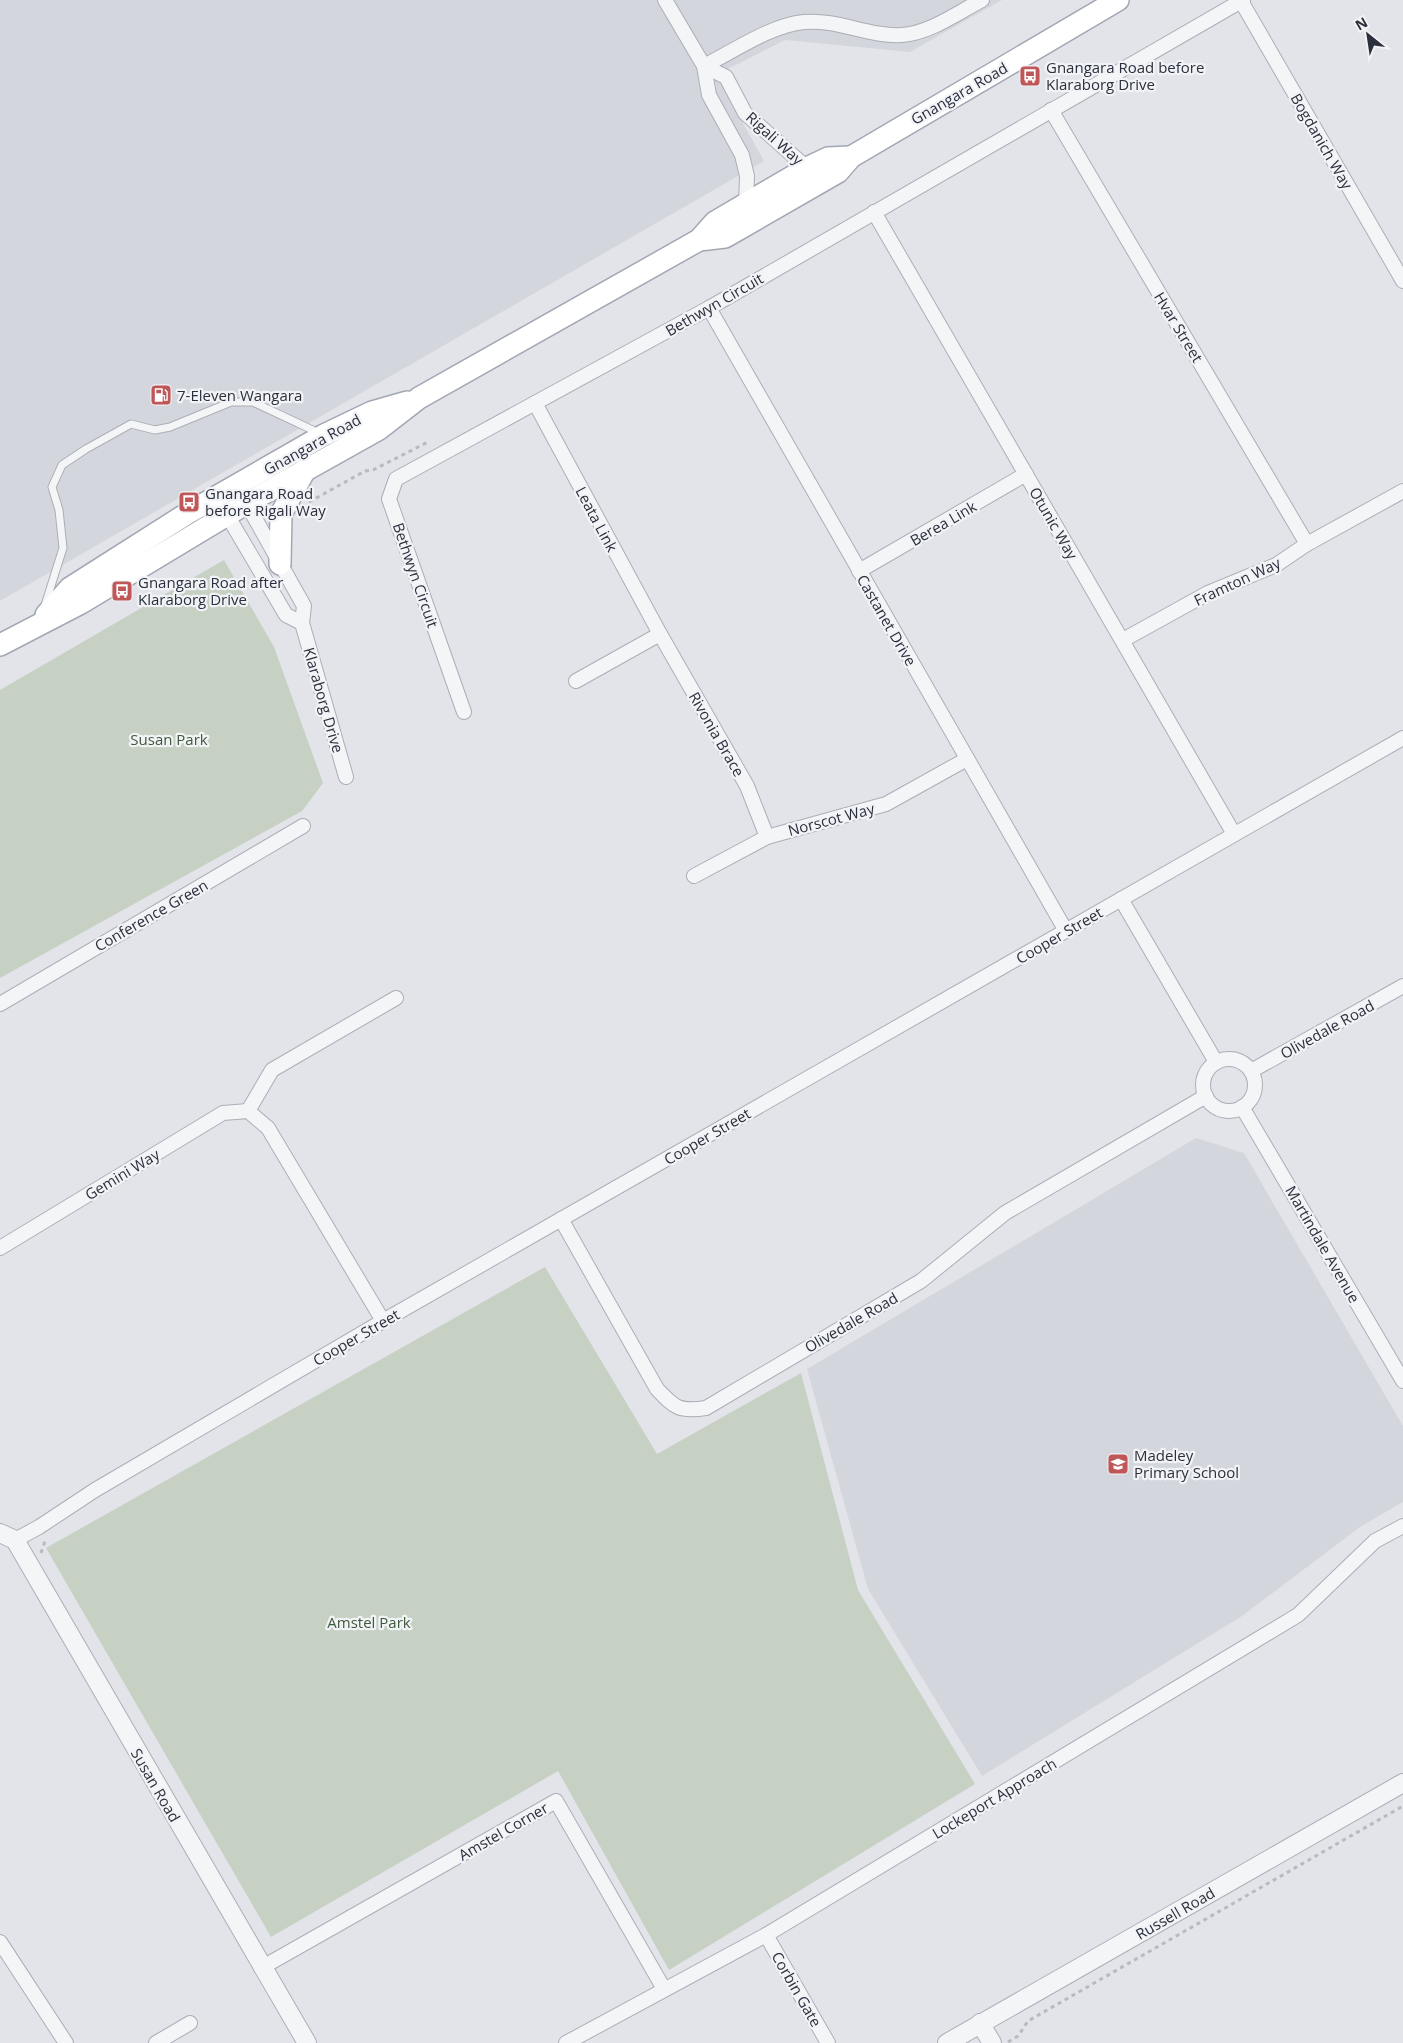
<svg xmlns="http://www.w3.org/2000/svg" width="1403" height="2043" viewBox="0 0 1403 2043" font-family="'Open Sans',sans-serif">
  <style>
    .built { fill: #d4d6dd }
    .green { fill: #c6d1c4 }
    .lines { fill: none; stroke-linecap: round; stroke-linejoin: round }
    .service-casing { stroke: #abaeb6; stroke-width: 9 }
    .minor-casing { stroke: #abaeb6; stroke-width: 16 }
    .tertiary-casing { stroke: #abaeb6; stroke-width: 20 }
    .primary-casing { stroke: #a2a7b3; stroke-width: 24 }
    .path { stroke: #b8bac0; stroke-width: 3; stroke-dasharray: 4 4; stroke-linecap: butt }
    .service { stroke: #f4f5f7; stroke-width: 7 }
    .minor { stroke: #f4f5f7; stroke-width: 14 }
    .tertiary { stroke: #f4f5f7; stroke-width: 18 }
    .primary { stroke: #fff; stroke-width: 21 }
    .labels { text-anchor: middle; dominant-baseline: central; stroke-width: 4.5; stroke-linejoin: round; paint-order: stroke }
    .poi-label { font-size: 15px; fill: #2c303e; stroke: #f1f3f6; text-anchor: start }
    .street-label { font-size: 15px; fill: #2c303e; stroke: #f1f3f6 }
    .park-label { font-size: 15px; fill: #3d593b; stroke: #f1f3f6 }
  </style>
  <rect width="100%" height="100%" fill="#e2e4e9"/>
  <g class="built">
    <path d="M 0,0 L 1002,0 L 910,52 L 785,40 L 716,75 L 764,161 L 0,601 Z"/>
    <path d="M 1196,1138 L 1244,1153 L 1403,1426 L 1403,1502 L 1360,1527 L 1242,1616 L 982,1776 L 868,1589 L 807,1369 Z"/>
  </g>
  <g class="green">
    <path d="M 224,560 L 274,647 L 323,783 L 302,811 L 0,978 L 0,690 Z"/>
    <path d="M 545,1267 L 657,1454 L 801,1373 L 858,1590 L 975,1784 L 669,1970 L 558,1771 L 271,1937 L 46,1548 Z"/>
  </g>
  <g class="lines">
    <g class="service-casing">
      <path id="service" d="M 45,605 L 63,548 L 59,510 L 52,487 L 62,465 L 86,449 L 131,424 L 155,430 L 170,427 L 231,402 L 253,402 L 319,433"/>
    </g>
    <g class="minor-casing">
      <g id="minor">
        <path d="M 665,0 L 704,66 L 709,95 L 742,155 L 747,176 L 746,204"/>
        <path d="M 1241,1 L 1403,281"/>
        <path d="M 704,66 C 734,51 771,25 804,22 C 838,19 869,37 902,35 C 930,33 957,13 982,0"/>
        <path d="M 704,66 L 726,77 L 745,113 L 807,168"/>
        <path d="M 1051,110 L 1307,544"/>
        <path d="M 874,212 L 1234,834"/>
        <path d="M 709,308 L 1066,931"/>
        <path d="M 535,403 L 660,634 L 747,786 L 767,837"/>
        <path d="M 243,497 L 304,606 L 302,623 L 346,777"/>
        <path d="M 223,508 L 286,615 L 302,623"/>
        <path d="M 859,571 L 1026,474"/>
        <path d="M 1123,640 L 1208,593 L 1276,565 L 1307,544 L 1403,491"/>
        <path d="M 576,681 L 660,634"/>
        <path d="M 464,712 L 389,499 L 396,479 L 709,308 L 1243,0"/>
        <path d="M 694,876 L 767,837 L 886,804 L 967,759"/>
        <path d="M 1121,899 L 1216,1062"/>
        <path d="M 0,1004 L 303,826"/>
        <circle cx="1229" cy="1085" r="26"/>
        <path d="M 1251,1071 L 1403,986"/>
        <path d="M 1242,1107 L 1403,1381"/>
        <path d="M 248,1111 L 272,1070 L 396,998"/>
        <path d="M 561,1219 L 657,1389 C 675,1408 679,1412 706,1408 L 921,1281 L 1005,1213 L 1206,1096"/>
        <path d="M 0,1248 L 223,1113 L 248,1111 L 268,1128 L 383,1321"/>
        <path d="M 15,1540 L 39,1527 L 95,1490 L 383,1321 L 1403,738"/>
        <path d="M 766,1935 L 828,2043"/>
        <path d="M 0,1942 L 66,2043"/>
        <path d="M 261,1968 L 556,1801 L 664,1989"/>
        <path d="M 156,2043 L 190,2023"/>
        <path d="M 566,2043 L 766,1935 L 1298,1615 L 1375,1541 L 1403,1526"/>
      </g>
    </g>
    <g class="tertiary-casing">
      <g id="tertiary">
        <path d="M 0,1533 L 15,1540 L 307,2043"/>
        <path d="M 980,2023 L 992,2043"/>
        <path d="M 947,2043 L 1403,1783"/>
      </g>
    </g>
    <g class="primary-casing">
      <g id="primary">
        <path d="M 699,240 L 725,237 L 838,172 L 851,157 L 1118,0"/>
        <path d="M 280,564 L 281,514 L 305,470"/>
        <path d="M 46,615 L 70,588 L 188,513 L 324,435 L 372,412 L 407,402"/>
        <path d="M 0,645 L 81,603 L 247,503 L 379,429 L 419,398 L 699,240 L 715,222 L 807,168 L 828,158 L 851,157"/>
      </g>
    </g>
    <g class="path">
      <path d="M 309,502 L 365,471 L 373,470 L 428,442"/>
      <path d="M 41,1553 L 45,1541"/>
      <path d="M 1008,2042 L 1018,2036 L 1028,2021 L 1403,1806"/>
    </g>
    <use href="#service" class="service"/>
    <use href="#minor" class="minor"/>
    <use href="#tertiary" class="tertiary"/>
    <use href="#primary" class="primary"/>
  </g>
  <defs>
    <g id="bus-square" transform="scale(1.125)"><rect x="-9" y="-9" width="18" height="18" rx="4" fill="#bf5658" stroke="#f1f3f6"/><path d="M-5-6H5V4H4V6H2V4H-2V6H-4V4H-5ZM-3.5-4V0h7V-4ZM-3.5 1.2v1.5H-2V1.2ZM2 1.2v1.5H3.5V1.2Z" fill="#fff"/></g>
    <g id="fuel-square" transform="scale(1.125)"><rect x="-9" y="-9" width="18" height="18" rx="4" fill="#bf5658" stroke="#f1f3f6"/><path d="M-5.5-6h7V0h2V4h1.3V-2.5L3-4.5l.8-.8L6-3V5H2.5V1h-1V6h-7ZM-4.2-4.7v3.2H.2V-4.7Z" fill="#fff"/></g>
    <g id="school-square" transform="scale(1.125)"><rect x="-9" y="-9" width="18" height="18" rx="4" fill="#bf5658" stroke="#f1f3f6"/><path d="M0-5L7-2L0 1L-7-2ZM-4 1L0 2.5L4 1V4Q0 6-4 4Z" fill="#fff"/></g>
  </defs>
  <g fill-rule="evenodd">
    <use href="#bus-square" x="1030" y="76"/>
    <use href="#fuel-square" x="161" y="395"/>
    <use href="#bus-square" x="189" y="502"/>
    <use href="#bus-square" x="122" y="591"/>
    <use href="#school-square" x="1118" y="1464"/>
  </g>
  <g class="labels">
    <g class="poi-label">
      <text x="1046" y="67">Gnangara Road before<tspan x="1046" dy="17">Klaraborg Drive</tspan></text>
      <text x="177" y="395">7-Eleven Wangara</text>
      <text x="205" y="493">Gnangara Road<tspan x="205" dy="17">before Rigali Way</tspan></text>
      <text x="138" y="582">Gnangara Road after<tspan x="138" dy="17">Klaraborg Drive</tspan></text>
      <text x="1134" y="1455">Madeley<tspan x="1134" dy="17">Primary School</tspan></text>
    </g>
    <g class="street-label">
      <text transform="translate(959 93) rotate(-30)">Gnangara Road</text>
      <text transform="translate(775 138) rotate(42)">Rigali Way</text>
      <text transform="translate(1322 141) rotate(60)">Bogdanich Way</text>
      <text transform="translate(714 304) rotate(-30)">Bethwyn Circuit</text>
      <text transform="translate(1179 327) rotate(59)">Hvar Street</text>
      <text transform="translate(312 444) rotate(-29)">Gnangara Road</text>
      <text transform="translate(597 519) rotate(62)">Leata Link</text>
      <text transform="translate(943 523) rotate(-30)">Berea Link</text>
      <text transform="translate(1054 523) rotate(60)">Otunic Way</text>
      <text transform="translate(416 575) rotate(71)">Bethwyn Circuit</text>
      <text transform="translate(1237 581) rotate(-25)">Framton Way</text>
      <text transform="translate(887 620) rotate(60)">Castanet Drive</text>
      <text transform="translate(324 700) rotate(74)">Klaraborg Drive</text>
      <text transform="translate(717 734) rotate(60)">Rivonia Brace</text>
      <text transform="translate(831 819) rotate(-15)">Norscot Way</text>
      <text transform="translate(151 915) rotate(-30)">Conference Green</text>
      <text transform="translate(1059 935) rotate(-30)">Cooper Street</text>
      <text transform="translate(1327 1029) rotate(-29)">Olivedale Road</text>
      <text transform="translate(707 1136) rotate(-30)">Cooper Street</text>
      <text transform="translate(122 1174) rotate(-31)">Gemini Way</text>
      <text transform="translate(1323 1244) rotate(60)">Martindale Avenue</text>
      <text transform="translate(851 1322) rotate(-30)">Olivedale Road</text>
      <text transform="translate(356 1337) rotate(-30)">Cooper Street</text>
      <text transform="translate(156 1785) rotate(60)">Susan Road</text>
      <text transform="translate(994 1798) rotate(-31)">Lockeport Approach</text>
      <text transform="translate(503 1831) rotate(-30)">Amstel Corner</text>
      <text transform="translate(1175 1913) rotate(-30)">Russell Road</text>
      <text transform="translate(797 1989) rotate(60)">Corbin Gate</text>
    </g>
    <g class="park-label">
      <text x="169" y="739">Susan Park</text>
      <text x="369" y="1622">Amstel Park</text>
    </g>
  </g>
  <g transform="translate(1368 35) rotate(330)" stroke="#f1f3f6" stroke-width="4" paint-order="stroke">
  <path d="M0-4L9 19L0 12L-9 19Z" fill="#2c303e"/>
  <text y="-8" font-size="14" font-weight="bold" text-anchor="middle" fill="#2c303e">N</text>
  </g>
</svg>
